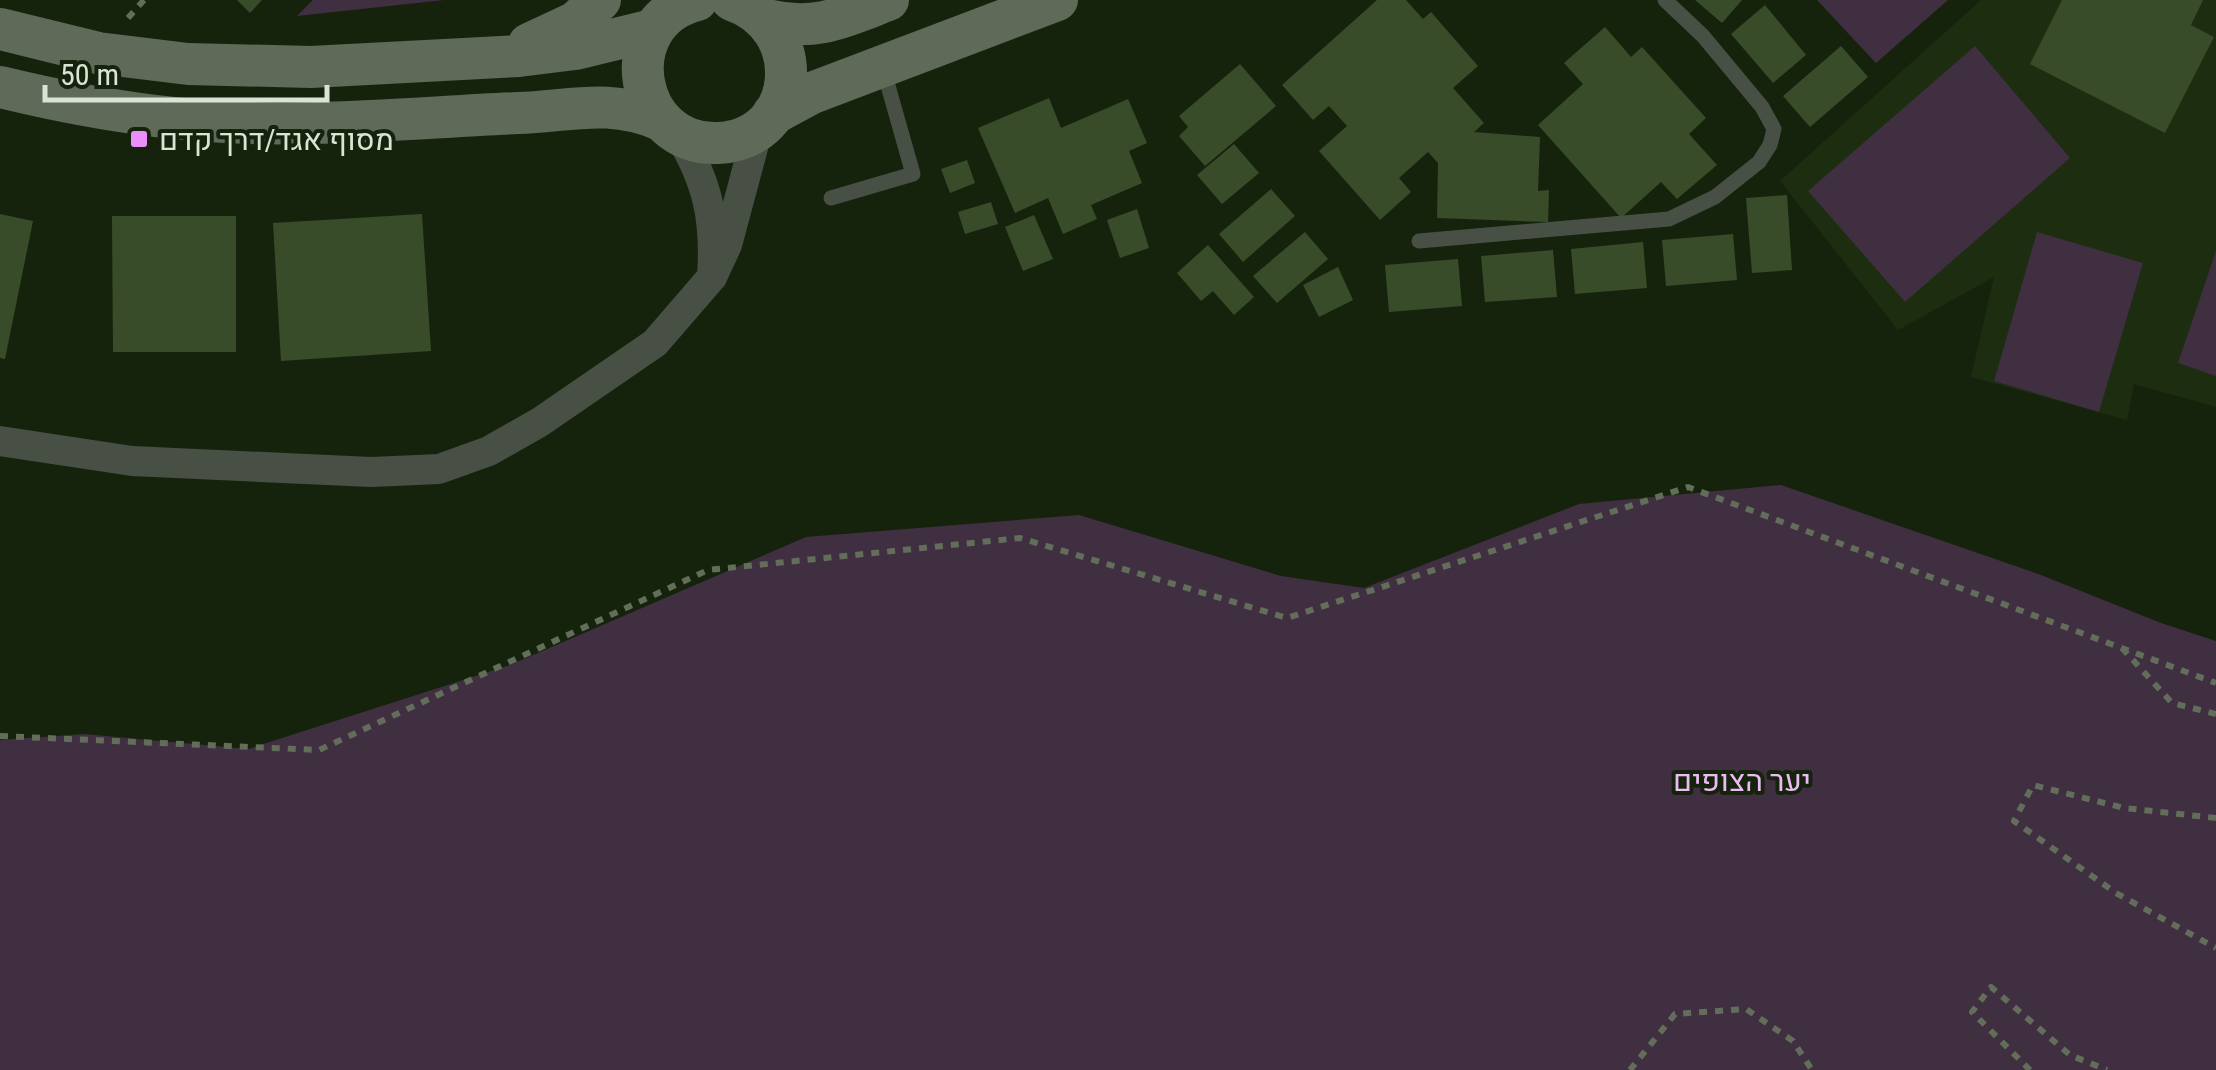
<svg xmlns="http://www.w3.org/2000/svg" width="2216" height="1070" viewBox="0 0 2216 1070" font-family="'Roboto Condensed',Heebo,sans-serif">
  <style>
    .built { fill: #1d2d10 }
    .green { fill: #3f2f41 }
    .building { fill: #384c2a }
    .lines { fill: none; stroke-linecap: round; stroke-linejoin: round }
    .path { stroke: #626e5a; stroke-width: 6; stroke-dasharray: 8 8; stroke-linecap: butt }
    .service { stroke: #484f44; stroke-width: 15 }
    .minor { stroke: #484f44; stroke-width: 30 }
    .secondary { stroke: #5f6a58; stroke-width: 42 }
    .poi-dot { fill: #eb8dfb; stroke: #16230c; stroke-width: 4 }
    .labels { text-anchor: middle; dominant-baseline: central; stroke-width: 8; stroke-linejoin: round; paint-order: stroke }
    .poi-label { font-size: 30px; fill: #dae4d5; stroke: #16230c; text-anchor: start }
    .park-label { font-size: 30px; fill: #ebbcf3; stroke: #16230c }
  </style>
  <rect width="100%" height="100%" fill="#16230c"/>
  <path class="built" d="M 1981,0 L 2216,0 L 2216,407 L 2134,384 L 2127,420 L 1971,377 L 1994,277 L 1898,330 L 1780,181 Z"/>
  <g class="green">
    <path d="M 313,0 L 444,0 L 297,16 Z"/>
    <path d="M 1817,0 L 1948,0 L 1876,63 Z"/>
    <path d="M 1975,46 L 2070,158 L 1905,302 L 1808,191 Z"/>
    <path d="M 2037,232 L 2143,263 L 2099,412 L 1994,381 Z"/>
    <path d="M 2216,251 L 2216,376 L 2178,363 Z"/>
    <path d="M 1781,485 L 2041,575 L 2161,623 L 2216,641 L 2216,1070 L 0,1070 L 0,740 L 84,734 L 248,749 L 510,665 L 806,537 L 1079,515 L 1281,576 L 1364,588 L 1579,504 Z"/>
  </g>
  <g class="building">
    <path d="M 237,0 L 262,0 L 250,13 Z"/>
    <path d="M 1377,0 L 1406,0 L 1423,19 L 1431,12 L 1478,66 L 1453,88 L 1484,123 L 1474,132 L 1540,137 L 1538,191 L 1549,190 L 1548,222 L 1437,218 L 1438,163 L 1428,152 L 1399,178 L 1411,192 L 1380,220 L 1319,151 L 1347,126 L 1329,106 L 1313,120 L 1282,85 Z"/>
    <path d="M 1695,0 L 1742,0 L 1722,23 Z"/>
    <path d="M 2062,0 L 2203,0 L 2191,25 L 2214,37 L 2165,133 L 2030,64 Z"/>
    <path d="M 1765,5 L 1806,55 L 1773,83 L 1731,34 Z"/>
    <path d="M 1605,27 L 1631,57 L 1642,47 L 1706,118 L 1689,134 L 1717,165 L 1677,199 L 1661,182 L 1621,218 L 1538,125 L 1583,84 L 1564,63 Z"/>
    <path d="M 1841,46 L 1868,77 L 1810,127 L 1783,96 Z"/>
    <path d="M 1240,64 L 1276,106 L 1205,166 L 1179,136 L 1188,127 L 1179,116 Z"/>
    <path d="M 1049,98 L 1061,128 L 1128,99 L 1147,143 L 1129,151 L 1142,183 L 1091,205 L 1097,219 L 1063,234 L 1048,198 L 1015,213 L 978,128 Z"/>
    <path d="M 1234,144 L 1259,173 L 1222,204 L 1197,175 Z"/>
    <path d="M 967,160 L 975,183 L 950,193 L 941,169 Z"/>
    <path d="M 1271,189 L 1295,216 L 1243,262 L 1219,234 Z"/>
    <path d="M 1787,195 L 1792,270 L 1752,273 L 1746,198 Z"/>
    <path d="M 991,202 L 998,224 L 965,234 L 958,212 Z"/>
    <path d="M 1137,209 L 1149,248 L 1120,258 L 1107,220 Z"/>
    <path d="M 0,214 L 33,221 L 5,359 L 0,358 Z"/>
    <path d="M 422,214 L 431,351 L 281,361 L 273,223 Z"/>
    <path d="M 1034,215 L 1053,259 L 1023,271 L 1005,227 Z"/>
    <path d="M 112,216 L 236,216 L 236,352 L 113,352 Z"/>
    <path d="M 1305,232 L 1328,259 L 1277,303 L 1253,276 Z"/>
    <path d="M 1733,234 L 1737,280 L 1666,286 L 1662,240 Z"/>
    <path d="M 1643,242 L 1647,288 L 1575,294 L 1571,249 Z"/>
    <path d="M 1208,245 L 1254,297 L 1234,315 L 1213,291 L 1201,301 L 1177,273 Z"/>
    <path d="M 1553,250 L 1557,297 L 1485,302 L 1481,256 Z"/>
    <path d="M 1458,259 L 1462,306 L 1389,312 L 1385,265 Z"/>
    <path d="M 1338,267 L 1353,300 L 1319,317 L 1303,285 Z"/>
  </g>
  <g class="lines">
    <g class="path">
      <path d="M 128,18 L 144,0"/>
      <path d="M 2122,648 L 2172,703 L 2216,714"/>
      <path d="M 0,736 L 319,750 L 708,570 L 1020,538 L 1287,618 L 1688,487 L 2216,683"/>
      <path d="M 2216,818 L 2124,808 L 2033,785 L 2014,821 L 2116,893 L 2216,948"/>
      <path d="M 1630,1070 L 1675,1014 L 1746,1009 L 1793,1041 L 1812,1070"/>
      <path d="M 2030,1070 L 1972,1012 L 1991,987 L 2070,1055 L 2107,1070"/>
    </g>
    <g class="service">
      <path d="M 831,198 L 913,174 L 883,68"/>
      <path d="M 1419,241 L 1669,219 L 1715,197 L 1759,162 L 1770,145 L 1774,129 L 1762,107 L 1703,36 L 1665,0"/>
    </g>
    <g class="minor">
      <path d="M 678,133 C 708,182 716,220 712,277 L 727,245 L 758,129"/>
      <path d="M 0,441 L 132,461 L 371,472 L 439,469 L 489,451 L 540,422 L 655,343 L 712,277"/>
    </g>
    <g class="secondary">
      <path d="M 697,0 C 612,21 633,147 718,143 C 802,139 810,26 732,0"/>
      <path d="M 767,20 C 815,32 844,17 888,0"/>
      <path d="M 0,29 L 98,53 L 188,64 L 311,67 L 519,56 L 575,49 L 653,30"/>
      <path d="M 529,44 L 576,22 L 600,0"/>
      <path d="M 0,87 C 107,113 201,126 311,123 C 380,122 449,116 518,113 C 572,111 608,98 661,120"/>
      <path d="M 773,114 L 812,93 L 1057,0"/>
    </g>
  </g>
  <rect class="poi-dot" x="129" y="129" width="20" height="20" rx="5"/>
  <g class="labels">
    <g class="poi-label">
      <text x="159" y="139">מסוף אגד/דרך קדם</text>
    </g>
    <g class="park-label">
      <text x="1742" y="780">יער הצופים</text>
    </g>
  </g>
  <path d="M45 85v15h282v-15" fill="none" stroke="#dae4d5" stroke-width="5"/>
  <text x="60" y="85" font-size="30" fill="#dae4d5" stroke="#16230c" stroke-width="8" paint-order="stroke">50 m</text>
</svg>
